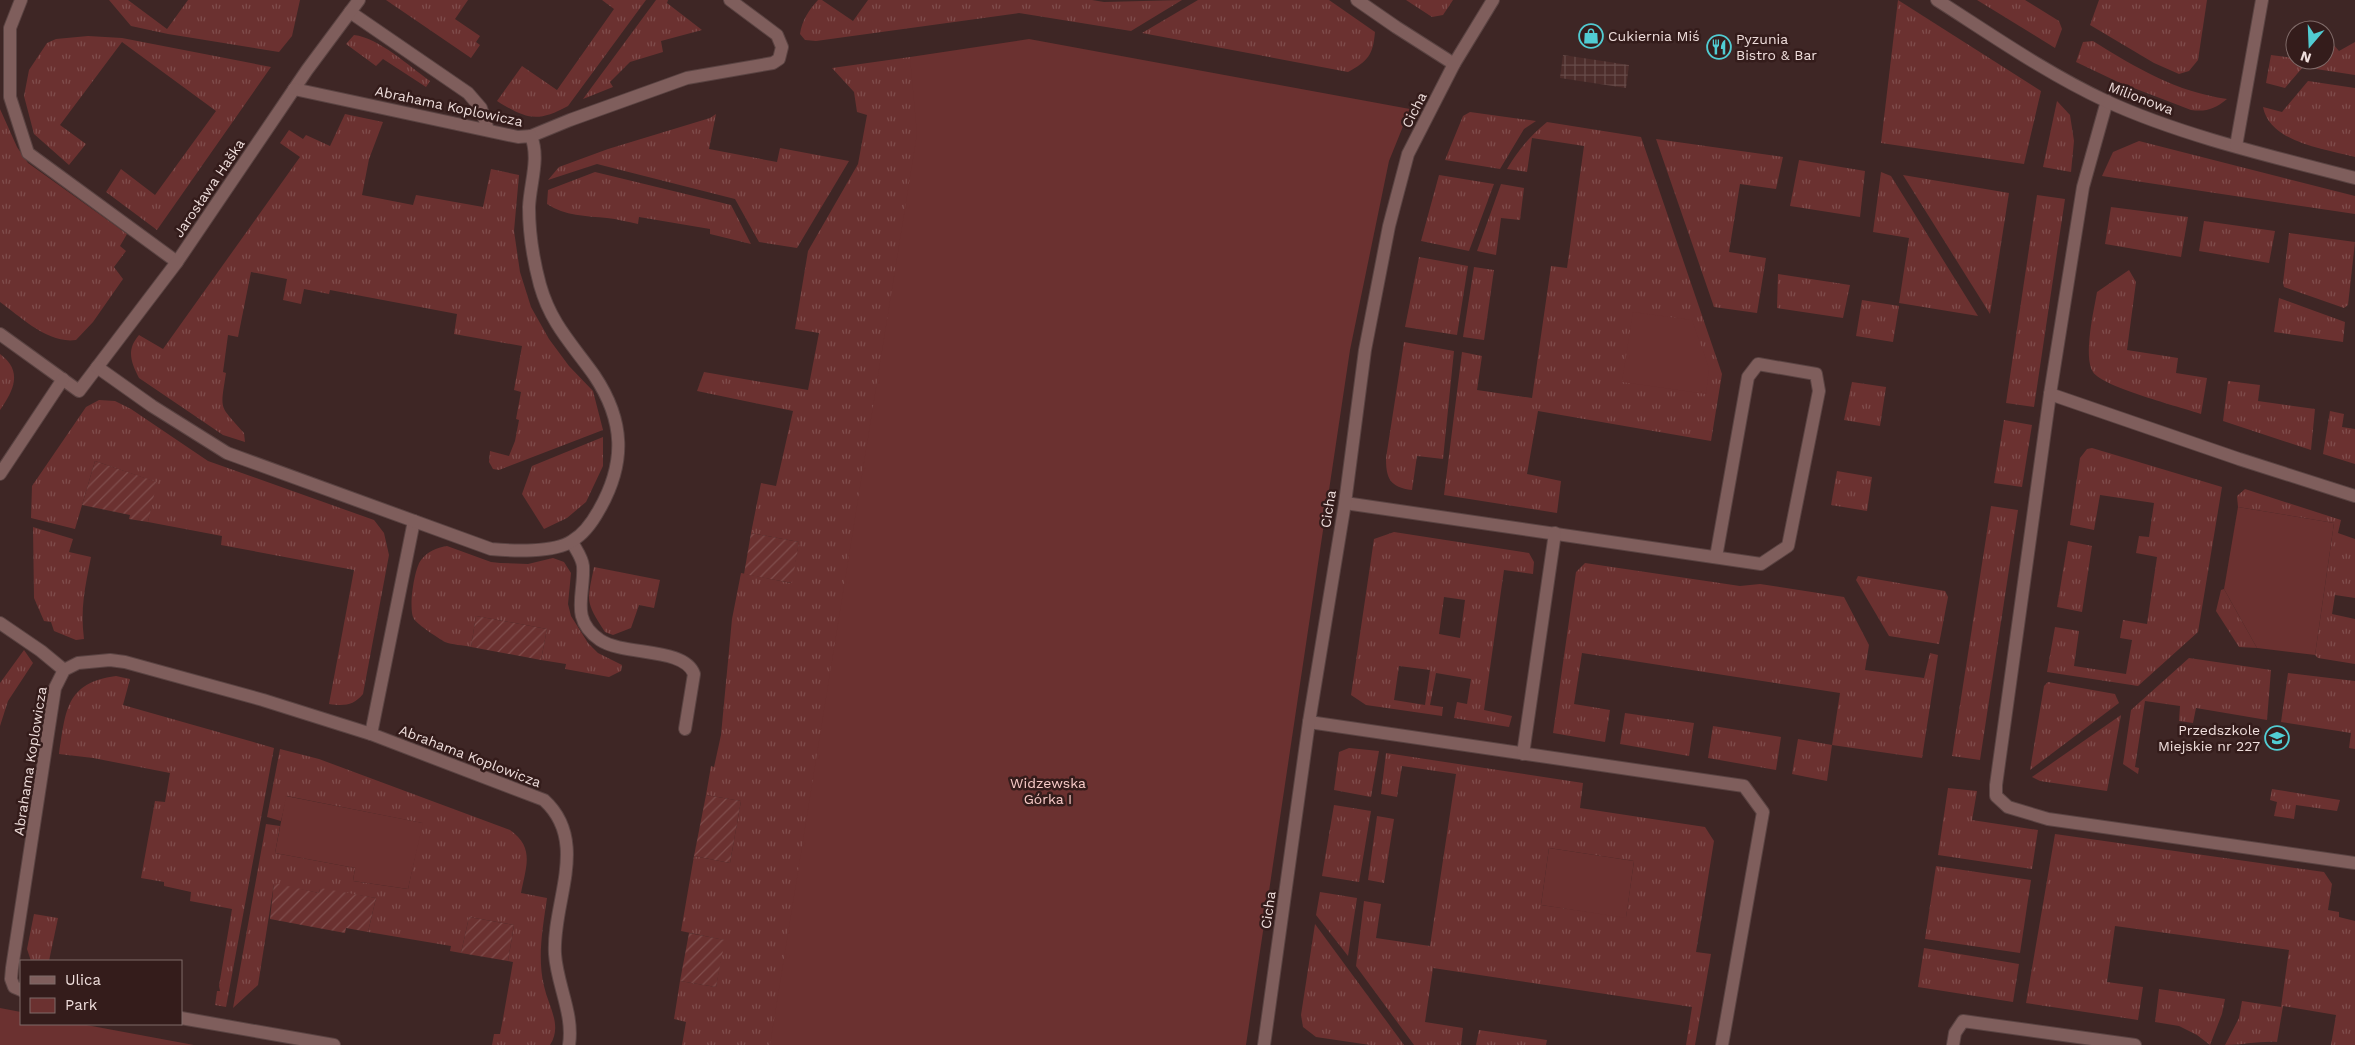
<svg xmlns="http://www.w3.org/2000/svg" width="2355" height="1045" viewBox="0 0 2355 1045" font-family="'Work Sans',sans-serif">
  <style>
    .industrial { fill: url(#industrial-grid) }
    .grass { fill: url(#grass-tufts); fill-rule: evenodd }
    .park { fill: #6b3130 }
    .garden { fill: url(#garden-furrows) }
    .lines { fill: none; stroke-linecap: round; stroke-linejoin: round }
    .lane-casing { stroke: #5a4342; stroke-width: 14 }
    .street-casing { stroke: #5a4342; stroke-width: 14 }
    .lane { stroke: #7f5e5c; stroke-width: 12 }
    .street { stroke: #7f5e5c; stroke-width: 12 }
    .labels { text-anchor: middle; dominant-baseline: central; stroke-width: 5; stroke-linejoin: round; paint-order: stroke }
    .poi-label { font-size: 14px; fill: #efdedc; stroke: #341c1b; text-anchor: start }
    .street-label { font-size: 14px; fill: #efdedc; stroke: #341c1b }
    .park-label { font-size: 14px; fill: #f8cbc8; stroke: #341c1b }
  </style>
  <defs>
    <pattern id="industrial-grid" width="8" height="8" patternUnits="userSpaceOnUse" patternTransform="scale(1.25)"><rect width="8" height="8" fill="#4d2d2b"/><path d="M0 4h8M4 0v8" fill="none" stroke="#674b49"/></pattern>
    <pattern id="grass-tufts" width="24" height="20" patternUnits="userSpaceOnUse" patternTransform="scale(1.25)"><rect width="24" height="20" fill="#6b3130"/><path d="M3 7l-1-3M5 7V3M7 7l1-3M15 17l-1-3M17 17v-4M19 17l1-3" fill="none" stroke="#804e4d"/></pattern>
    <pattern id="garden-furrows" width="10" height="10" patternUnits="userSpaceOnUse" patternTransform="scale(1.25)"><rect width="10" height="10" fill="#6b3130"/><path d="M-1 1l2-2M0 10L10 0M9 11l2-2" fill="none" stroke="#804e4d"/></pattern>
  </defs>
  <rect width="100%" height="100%" fill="#3e2625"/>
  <path class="industrial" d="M 1563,55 L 1629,65 L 1626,88 L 1560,78 Z"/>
  <g class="grass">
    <path d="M 109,0 L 128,0 L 167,29 L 188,0 L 300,0 L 292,36 L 279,52 L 168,34 L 131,26 Z"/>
    <path d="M 386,0 L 468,0 L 455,19 L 480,36 L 476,42 L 480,45 L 471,58 Z"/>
    <path d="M 602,0 L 646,0 L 568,106 C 537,123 526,119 497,101 L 522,66 L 557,90 L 614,9 Z"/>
    <path d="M 656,0 L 668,0 L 667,3 L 702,30 L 661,41 L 663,52 L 630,62 L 610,82 L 613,87 L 583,99 Z"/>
    <path d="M 818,0 L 822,0 L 853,21 L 868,0 L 1092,0 L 1104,2 L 1182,0 L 1131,31 L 1019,13 L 816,41 L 805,40 L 800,34 C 802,20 809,10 818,0 Z"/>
    <path d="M 1198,0 L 1329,0 L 1375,32 C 1373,55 1368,61 1348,72 L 1142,33 Z"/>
    <path d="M 1406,0 L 1453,0 L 1443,15 L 1432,17 Z"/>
    <path d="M 1898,0 L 2041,91 L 2024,164 L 1881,143 Z"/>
    <path d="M 1977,0 L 2025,0 L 2059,21 L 2062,29 L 2055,48 Z"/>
    <path d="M 2099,0 L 2207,0 L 2198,60 L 2189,71 L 2179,74 L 2154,63 L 2090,25 Z"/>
    <path d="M 354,35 C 379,38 409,66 430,81 L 426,87 L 383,59 L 376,66 L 346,44 Z"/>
    <path d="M 2325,35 L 2339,51 L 2355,42 L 2355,75 L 2303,67 L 2285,88 L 2266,83 L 2271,55 L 2295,58 L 2295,60 L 2325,60 Z"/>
    <path d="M 88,36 L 122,38 L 271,67 L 157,230 L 106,192 L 121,169 L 155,195 L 216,111 L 122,42 L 60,125 L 86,144 L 69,165 L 34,134 L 24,96 L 29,70 L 47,43 L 56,39 Z"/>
    <path d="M 2093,41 C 2136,68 2177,92 2227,99 C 2215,109 2206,112 2191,110 L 2118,82 L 2076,62 L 2083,42 Z"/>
    <path d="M 910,57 L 922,67 L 957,136 L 796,1045 L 682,1045 L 686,1022 L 674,1019 L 680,981 L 716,987 L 724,940 L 681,931 L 694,856 L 730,863 L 741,801 L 706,795 L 711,766 L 714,767 L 721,735 L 732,619 L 741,573 L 791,583 L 799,542 L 751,533 L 761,483 L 776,486 L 793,411 L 697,391 L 704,372 L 808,390 L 819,333 L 795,329 L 808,251 L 858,164 L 867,115 L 857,112 L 854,92 L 832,68 Z"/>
    <path d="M 2308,81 L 2355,88 L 2355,157 C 2325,149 2270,143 2263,107 L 2282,112 Z"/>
    <path d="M 2057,101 L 2070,115 L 2074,141 L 2071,172 L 2043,167 Z"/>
    <path d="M 0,109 L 17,147 L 28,163 L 127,234 L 120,246 L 126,251 L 114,267 L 123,279 L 93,322 L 76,340 C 48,344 21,317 0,302 Z"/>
    <path d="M 1470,112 L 1536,121 L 1524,129 L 1500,169 L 1445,160 L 1463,116 Z"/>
    <path d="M 345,114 L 383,122 L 369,159 L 362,195 L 413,205 L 416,195 L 483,207 L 491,169 L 519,175 L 514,231 L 520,272 L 531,307 L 549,339 L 569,366 L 593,391 L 603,430 L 499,470 L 493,469 L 489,462 L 490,451 L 509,456 L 515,441 L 519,420 L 516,419 L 521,392 L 514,390 L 522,346 L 454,334 L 457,314 L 330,290 L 329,294 L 304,289 L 301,304 L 283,300 L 287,279 L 251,272 L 238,337 L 228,335 L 223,372 L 226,373 C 220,412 219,404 244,433 L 245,442 L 223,435 L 139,378 C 131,362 126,350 139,335 L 163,349 L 300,157 L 280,143 L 289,130 L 303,139 L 306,135 L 330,146 Z"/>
    <path d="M 716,114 L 709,149 L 777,162 L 780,148 L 849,161 L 797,248 L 759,242 L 735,199 L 597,164 L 548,180 L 559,167 L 608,149 L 710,118 Z"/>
    <path d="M 1547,122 L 1641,137 L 1722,374 L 1711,441 L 1538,411 L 1527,474 L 1561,481 L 1557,513 L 1444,495 L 1462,352 L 1482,356 L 1477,390 L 1532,398 L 1551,266 L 1567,268 L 1584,146 L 1532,138 L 1527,172 L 1507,169 C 1518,150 1530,136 1547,122 Z"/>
    <path d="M 1656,139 L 1783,157 L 1776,189 L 1740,184 L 1729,252 L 1766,258 L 1757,313 L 1714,307 Z"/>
    <path d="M 2139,141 L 2355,196 L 2355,214 L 2102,176 L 2113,152 Z"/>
    <path d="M 1799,160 L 1865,171 L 1860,217 L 1790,206 Z"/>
    <path d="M 595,172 L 731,205 L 751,244 L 710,234 L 710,229 L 639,217 L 638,224 C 628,222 617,219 607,218 C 586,216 565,216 547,204 L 548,190 Z"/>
    <path d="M 1881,172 L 1891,176 L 1978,316 L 1899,303 L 1909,238 L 1873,232 Z"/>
    <path d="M 1439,175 L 1494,184 L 1469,251 L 1421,241 Z"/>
    <path d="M 1903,175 L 2009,193 L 1990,314 Z"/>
    <path d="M 1501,184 L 1524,188 L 1520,220 L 1501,218 L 1496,255 L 1477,251 Z"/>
    <path d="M 2037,195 L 2065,199 L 2034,407 L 2006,403 Z"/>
    <path d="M 2111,207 L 2188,217 L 2181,257 L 2105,244 Z"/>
    <path d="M 2204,221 L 2275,231 L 2269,263 L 2199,251 Z"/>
    <path d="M 2289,233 L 2355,242 L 2348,305 L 2344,308 L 2284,287 L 2283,283 Z"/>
    <path d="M 1419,257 L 1468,266 L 1457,335 L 1405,327 Z"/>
    <path d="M 1474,267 L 1494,270 L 1484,340 L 1463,337 Z"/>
    <path d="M 2129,270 L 2136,282 L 2127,350 L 2178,358 L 2176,373 L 2207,378 L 2201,414 C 2181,407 2102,387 2093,372 C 2083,356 2094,310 2097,292 Z"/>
    <path d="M 1778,274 L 1850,285 L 1843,318 L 1777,308 Z"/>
    <path d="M 2279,298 L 2345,322 L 2343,342 L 2274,332 Z"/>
    <path d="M 1862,300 L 1899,306 L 1893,342 L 1856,336 Z"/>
    <path d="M 1404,342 L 1454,351 L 1443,459 L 1417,456 L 1412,490 C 1390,487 1386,479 1386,458 Z"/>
    <path d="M 0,354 C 23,371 14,390 0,410 Z"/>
    <path d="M 2228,381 L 2260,385 L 2258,401 L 2315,409 L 2311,450 L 2223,421 Z"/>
    <path d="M 1852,382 L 1886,387 L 1880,426 L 1844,420 Z"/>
    <path d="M 99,400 L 115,401 L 131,409 L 208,461 L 374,520 L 384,533 L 389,555 L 363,694 C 353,706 344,706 329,704 L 354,570 L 221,545 L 222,536 L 148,522 L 156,482 L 95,461 L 75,529 L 31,518 L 32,486 L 86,407 Z"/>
    <path d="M 2330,411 L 2344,414 L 2342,427 L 2355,429 L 2355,464 L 2323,454 Z"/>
    <path d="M 2004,420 L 2032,425 L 2022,487 L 1994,483 Z"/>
    <path d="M 603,437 L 603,466 L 586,502 L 567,518 L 544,529 L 522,494 L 532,466 Z"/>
    <path d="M 2092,448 L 2222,487 L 2198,632 L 2138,686 L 2047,672 L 2055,627 L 2079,631 L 2074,666 L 2126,674 L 2132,640 L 2120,638 L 2123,620 L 2147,624 L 2157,557 L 2136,553 L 2139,536 L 2149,537 L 2154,503 L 2100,495 L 2094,530 L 2070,525 L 2080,458 L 2087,449 Z"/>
    <path d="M 1837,471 L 1872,477 L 1867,511 L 1831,505 Z"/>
    <path d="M 2245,489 L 2341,520 L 2338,533 L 2355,539 L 2355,598 L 2335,595 L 2332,614 L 2355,619 L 2355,664 L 2318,658 L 2315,655 L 2334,523 L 2238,507 L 2237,496 Z"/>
    <path d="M 1991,506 L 2018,510 L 1980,760 L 1952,756 Z"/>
    <path d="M 33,527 L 73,539 L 69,552 L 91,557 C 85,587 80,609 84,639 L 76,640 L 54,631 L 51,622 L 44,621 L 34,598 Z"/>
    <path d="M 1394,532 L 1529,553 L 1534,562 L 1533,574 L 1504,570 L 1484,710 L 1512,716 L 1509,727 L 1454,718 L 1457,702 L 1467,704 L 1471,679 L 1436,673 L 1430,705 L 1443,707 L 1442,716 L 1366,705 L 1351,695 L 1374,539 ZM 1444,597 L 1465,600 L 1460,638 L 1439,634 ZM 1399,666 L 1430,670 L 1425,705 L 1394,700 Z"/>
    <path d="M 2068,541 L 2092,546 L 2082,612 L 2057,607 Z"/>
    <path d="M 447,546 L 491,562 L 500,563 L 528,564 L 553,558 L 564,562 L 571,573 L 568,604 L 571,616 L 588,643 L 598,653 L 622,665 L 621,671 L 609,677 L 565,669 L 566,664 L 541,660 L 547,629 L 476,616 L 471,647 C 463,645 452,645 445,642 C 438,638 418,625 414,619 C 408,610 414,569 421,560 C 428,551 436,548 447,546 Z"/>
    <path d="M 1585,563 L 1740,586 L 1760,584 L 1844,597 L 1869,645 L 1865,670 L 1924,678 L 1930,653 L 1938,655 L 1922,758 L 1832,745 L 1827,781 L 1792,774 L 1798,739 L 1832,745 L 1840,693 L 1582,653 L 1574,704 L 1610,710 L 1605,742 L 1553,733 L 1576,572 Z"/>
    <path d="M 594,567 L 660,580 L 654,608 L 639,605 L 631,628 L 613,635 L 605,632 C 585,601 587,602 594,567 Z"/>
    <path d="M 1858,576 L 1945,591 L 1948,597 L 1939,644 L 1889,636 L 1856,580 Z"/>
    <path d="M 2224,589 L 2257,648 L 2239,647 L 2216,611 L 2221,590 Z"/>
    <path d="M 24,650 L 33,663 L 8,701 L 0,726 L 0,683 Z"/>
    <path d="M 2189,658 L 2271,670 L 2267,720 L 2196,708 L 2193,723 L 2179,721 L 2180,706 L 2145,701 L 2135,767 L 2139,768 L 2138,774 L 2123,764 L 2131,710 Z"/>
    <path d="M 2288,673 L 2355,681 L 2355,749 L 2349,748 L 2351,733 L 2281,722 Z"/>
    <path d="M 116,676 L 130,679 L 123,705 L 274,748 L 226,1007 L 215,1005 L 217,991 L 220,991 L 219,986 L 232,909 L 190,901 L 191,892 L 164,886 L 164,882 L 141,878 L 155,801 L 165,802 L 170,773 L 93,758 L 59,754 C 66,711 65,683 116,676 Z"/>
    <path d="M 2048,682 L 2115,694 L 2119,703 L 2030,770 L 2044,686 Z"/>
    <path d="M 1625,713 L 1694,723 L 1689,756 L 1620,744 Z"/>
    <path d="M 2121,715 L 2107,791 L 2040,781 L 2032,777 Z"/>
    <path d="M 1713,726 L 1781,737 L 1776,770 L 1708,758 Z"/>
    <path d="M 1349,748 L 1379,751 L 1371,797 L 1334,790 L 1339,752 Z"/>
    <path d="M 280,749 L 319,759 L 510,830 C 535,848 526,866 521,893 L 547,898 C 543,927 537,957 544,986 C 548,1006 563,1025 550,1045 L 492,1045 L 494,1034 L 500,1034 L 502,1024 L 513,962 L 508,961 L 514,925 L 469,917 L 461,953 L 450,951 L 451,946 L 368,932 L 376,898 L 320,889 L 319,893 L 274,884 L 258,985 L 233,1008 L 266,824 L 280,826 L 275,853 L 355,868 L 353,881 L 408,889 L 422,823 L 287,796 L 281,821 L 267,817 Z"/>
    <path d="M 1386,753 L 1583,783 L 1580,808 L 1705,827 L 1714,841 L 1696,952 L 1711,954 L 1695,1045 L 1686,1045 L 1692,1007 L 1433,968 L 1425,1022 L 1463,1028 L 1461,1045 L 1414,1045 L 1356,966 L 1364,901 L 1381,904 L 1376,938 L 1430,946 L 1456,774 L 1402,766 L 1397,797 L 1381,794 ZM 1549,848 L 1634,861 L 1626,917 L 1541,905 Z"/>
    <path d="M 1948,788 L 1977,791 L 1972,820 L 2038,830 L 2032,869 L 1938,855 Z"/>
    <path d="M 2272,789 L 2340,800 L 2337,811 L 2296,805 L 2294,819 L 2274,816 L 2277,802 L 2270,800 Z"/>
    <path d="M 1334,805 L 1371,811 L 1359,882 L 1322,876 Z"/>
    <path d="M 1377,816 L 1394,819 L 1384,883 L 1368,880 Z"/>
    <path d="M 2055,834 L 2324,872 L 2332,884 L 2328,910 L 2339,912 L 2339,917 L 2355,921 L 2355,1045 L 2331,1045 L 2336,1015 L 2283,1006 L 2277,1042 C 2259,1041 2243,1045 2225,1045 L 2239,1018 L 2242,1001 L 2281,1007 L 2289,950 L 2115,926 L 2107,982 L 2143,987 L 2138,1020 L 2026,1003 Z"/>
    <path d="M 1936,866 L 2031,880 L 2020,953 L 1925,939 Z"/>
    <path d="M 1320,892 L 1357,898 L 1348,956 L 1316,915 Z"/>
    <path d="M 34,914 L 58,918 L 49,961 L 31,961 L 27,949 Z"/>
    <path d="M 1315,924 L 1404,1045 L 1370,1045 L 1316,1037 L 1303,1027 L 1301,1015 Z"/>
    <path d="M 1924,948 L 2019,964 L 2013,1002 L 1918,987 Z"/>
    <path d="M 2159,989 L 2225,999 L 2222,1014 L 2210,1045 L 2197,1035 L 2179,1026 L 2155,1022 Z"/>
    <path d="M 1479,1030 L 1547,1040 L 1546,1045 L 1476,1045 Z"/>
  </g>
  <g class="park">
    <path d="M 1029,39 L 1410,109 L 1389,161 L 1350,350 L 1246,1045 L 770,1045 L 917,134 L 910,57 Z"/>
    <path d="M 1633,312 L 1692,320 L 1709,368 L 1706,394 L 1622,382 Z"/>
    <path d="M 2238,507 L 2334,523 L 2315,655 L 2257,648 L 2224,589 Z"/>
    <path d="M 286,796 L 423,823 L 408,889 L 353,881 L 355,868 L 275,853 Z"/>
    <path d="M 1549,848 L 1634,861 L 1626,918 L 1541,905 Z"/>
    <path d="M 0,1008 L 21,1012 L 21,1024 L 81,1024 L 194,1045 L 0,1045 Z"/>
  </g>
  <g class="garden">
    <path d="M 95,461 L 157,482 L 148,522 L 129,519 L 130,515 L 82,505 Z"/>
    <path d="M 751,533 L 799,542 L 792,583 L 744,574 Z"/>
    <path d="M 476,616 L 547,629 L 541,660 L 471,647 Z"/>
    <path d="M 706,795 L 741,801 L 730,863 L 694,856 Z"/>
    <path d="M 274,883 L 319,893 L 320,888 L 376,898 L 368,932 L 346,928 L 345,933 L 270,919 Z"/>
    <path d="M 469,917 L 514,925 L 508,961 L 461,953 Z"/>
    <path d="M 689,933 L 725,940 L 716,987 L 680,981 Z"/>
  </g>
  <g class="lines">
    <g class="lane-casing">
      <g id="lane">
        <path d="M 2107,101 L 2083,187 L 2050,394 L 1996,785 L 1996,796 L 2008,807 L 2048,819 L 2355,863"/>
        <path d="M 2050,394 L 2239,459 L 2355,496"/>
        <path d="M 1345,503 L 1761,564 L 1788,546 L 1819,391 L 1816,374 L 1758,364 L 1748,377 L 1716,557"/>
        <path d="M 572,542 C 576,550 582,557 583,566 C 585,594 569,619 600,640 C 624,656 684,647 694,674 L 685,729"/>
        <path d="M 1309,722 L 1744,786 L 1763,812 L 1722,1045"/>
        <path d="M 371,734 L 414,521"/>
        <path d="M 1523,754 L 1555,533"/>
        <path d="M 1953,1045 L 1955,1033 L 1963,1021 L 2135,1045"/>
      </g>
    </g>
    <g class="street-casing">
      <g id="street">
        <path d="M 21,0 L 10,28 L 10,97 L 28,153 L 177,262"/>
        <path d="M 1357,0 L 1396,27 L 1454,64"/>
        <path d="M 1937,0 C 1992,35 2046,73 2106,101 C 2182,136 2274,157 2355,178"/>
        <path d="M 350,12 L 468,93 L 481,108 L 488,130"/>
        <path d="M 531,136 L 570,120 L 687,78 L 773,63 L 779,59 L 782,47 L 777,35 L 730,0"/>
        <path d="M 2236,146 L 2262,0"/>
        <path d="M 0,334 L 79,391 L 177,262 L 307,70 L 359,0"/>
        <path d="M 97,367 L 152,406 L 227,453 L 491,549 C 512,551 554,553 572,541 C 584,534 593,521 599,510 C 626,463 625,421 594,375 C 572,344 551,324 540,285 C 533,259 529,234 529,207 C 530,183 540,159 531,136 L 518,137 L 294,89"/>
        <path d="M 0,474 L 63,379"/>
        <path d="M 0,623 L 41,651 L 64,670"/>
        <path d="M 21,990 L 14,987 L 11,979 L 12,968 L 55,688 L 64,670 L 78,663 L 110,660 L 125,662 L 263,700 L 371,734 L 544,800 C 590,842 552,902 555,954 C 557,985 574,1014 569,1045"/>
        <path d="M 181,1018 L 334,1045"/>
        <path d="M 1264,1045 L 1309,722 L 1345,503 L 1365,350 L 1389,226 L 1408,154 L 1454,64 L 1493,0"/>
      </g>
    </g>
    <use href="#lane" class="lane"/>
    <use href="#street" class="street"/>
  </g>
  <defs>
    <g id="shop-ring" transform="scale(1.25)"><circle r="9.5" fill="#341c1b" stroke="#51ccd2" stroke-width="1.5"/><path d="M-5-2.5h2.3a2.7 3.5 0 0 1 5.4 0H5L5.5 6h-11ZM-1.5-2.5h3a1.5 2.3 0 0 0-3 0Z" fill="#51ccd2"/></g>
    <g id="restaurant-ring" transform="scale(1.25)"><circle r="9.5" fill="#341c1b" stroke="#51ccd2" stroke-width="1.5"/><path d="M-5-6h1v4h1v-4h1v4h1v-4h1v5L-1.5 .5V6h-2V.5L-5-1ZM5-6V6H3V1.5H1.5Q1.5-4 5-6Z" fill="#51ccd2"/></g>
    <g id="school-ring" transform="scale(1.25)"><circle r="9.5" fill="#341c1b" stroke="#51ccd2" stroke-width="1.5"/><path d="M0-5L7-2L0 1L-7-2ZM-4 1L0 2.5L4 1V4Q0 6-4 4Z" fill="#51ccd2"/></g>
  </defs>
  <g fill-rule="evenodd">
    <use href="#shop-ring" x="1591" y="36"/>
    <use href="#restaurant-ring" x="1719" y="47"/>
    <use href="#school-ring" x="2277" y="738"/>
  </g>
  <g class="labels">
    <g class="poi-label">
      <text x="1608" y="36">Cukiernia Miś</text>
      <text x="1736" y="39">Pyzunia<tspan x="1736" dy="16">Bistro &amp; Bar</tspan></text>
      <text x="2260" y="730" text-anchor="end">Przedszkole<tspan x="2260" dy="16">Miejskie nr 227</tspan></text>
    </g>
    <g class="street-label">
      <text transform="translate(2141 98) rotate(21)">Milionowa</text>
      <text transform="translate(449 106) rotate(12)">Abrahama Koplowicza</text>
      <text transform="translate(1414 110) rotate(-63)">Cicha</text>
      <text transform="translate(209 188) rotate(-56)">Jarosława Haška</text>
      <text transform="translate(1328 509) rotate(-81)">Cicha</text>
      <text transform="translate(470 756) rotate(21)">Abrahama Koplowicza</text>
      <text transform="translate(30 761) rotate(-81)">Abrahama Koplowicza</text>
      <text transform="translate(1268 910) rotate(-82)">Cicha</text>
    </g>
    <g class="park-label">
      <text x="1048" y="783">Widzewska<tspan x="1048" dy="16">Górka I</tspan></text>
    </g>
  </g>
  <rect x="20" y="960" width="162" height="65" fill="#341c1b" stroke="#7f6a68"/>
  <rect x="30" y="976" width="25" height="8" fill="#7f5e5c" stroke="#7f6a68"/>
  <text x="65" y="985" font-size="15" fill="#efdedc">Ulica</text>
  <rect x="30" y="998" width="25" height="15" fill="#6b3130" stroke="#7f6a68"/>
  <text x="65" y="1010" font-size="15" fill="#efdedc">Park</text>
  <g transform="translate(2310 45) rotate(199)"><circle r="24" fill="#341c1b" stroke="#7f6a68"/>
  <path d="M0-4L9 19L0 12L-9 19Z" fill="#51ccd2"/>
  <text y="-8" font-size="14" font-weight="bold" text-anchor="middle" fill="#efdedc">N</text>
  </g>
</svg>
